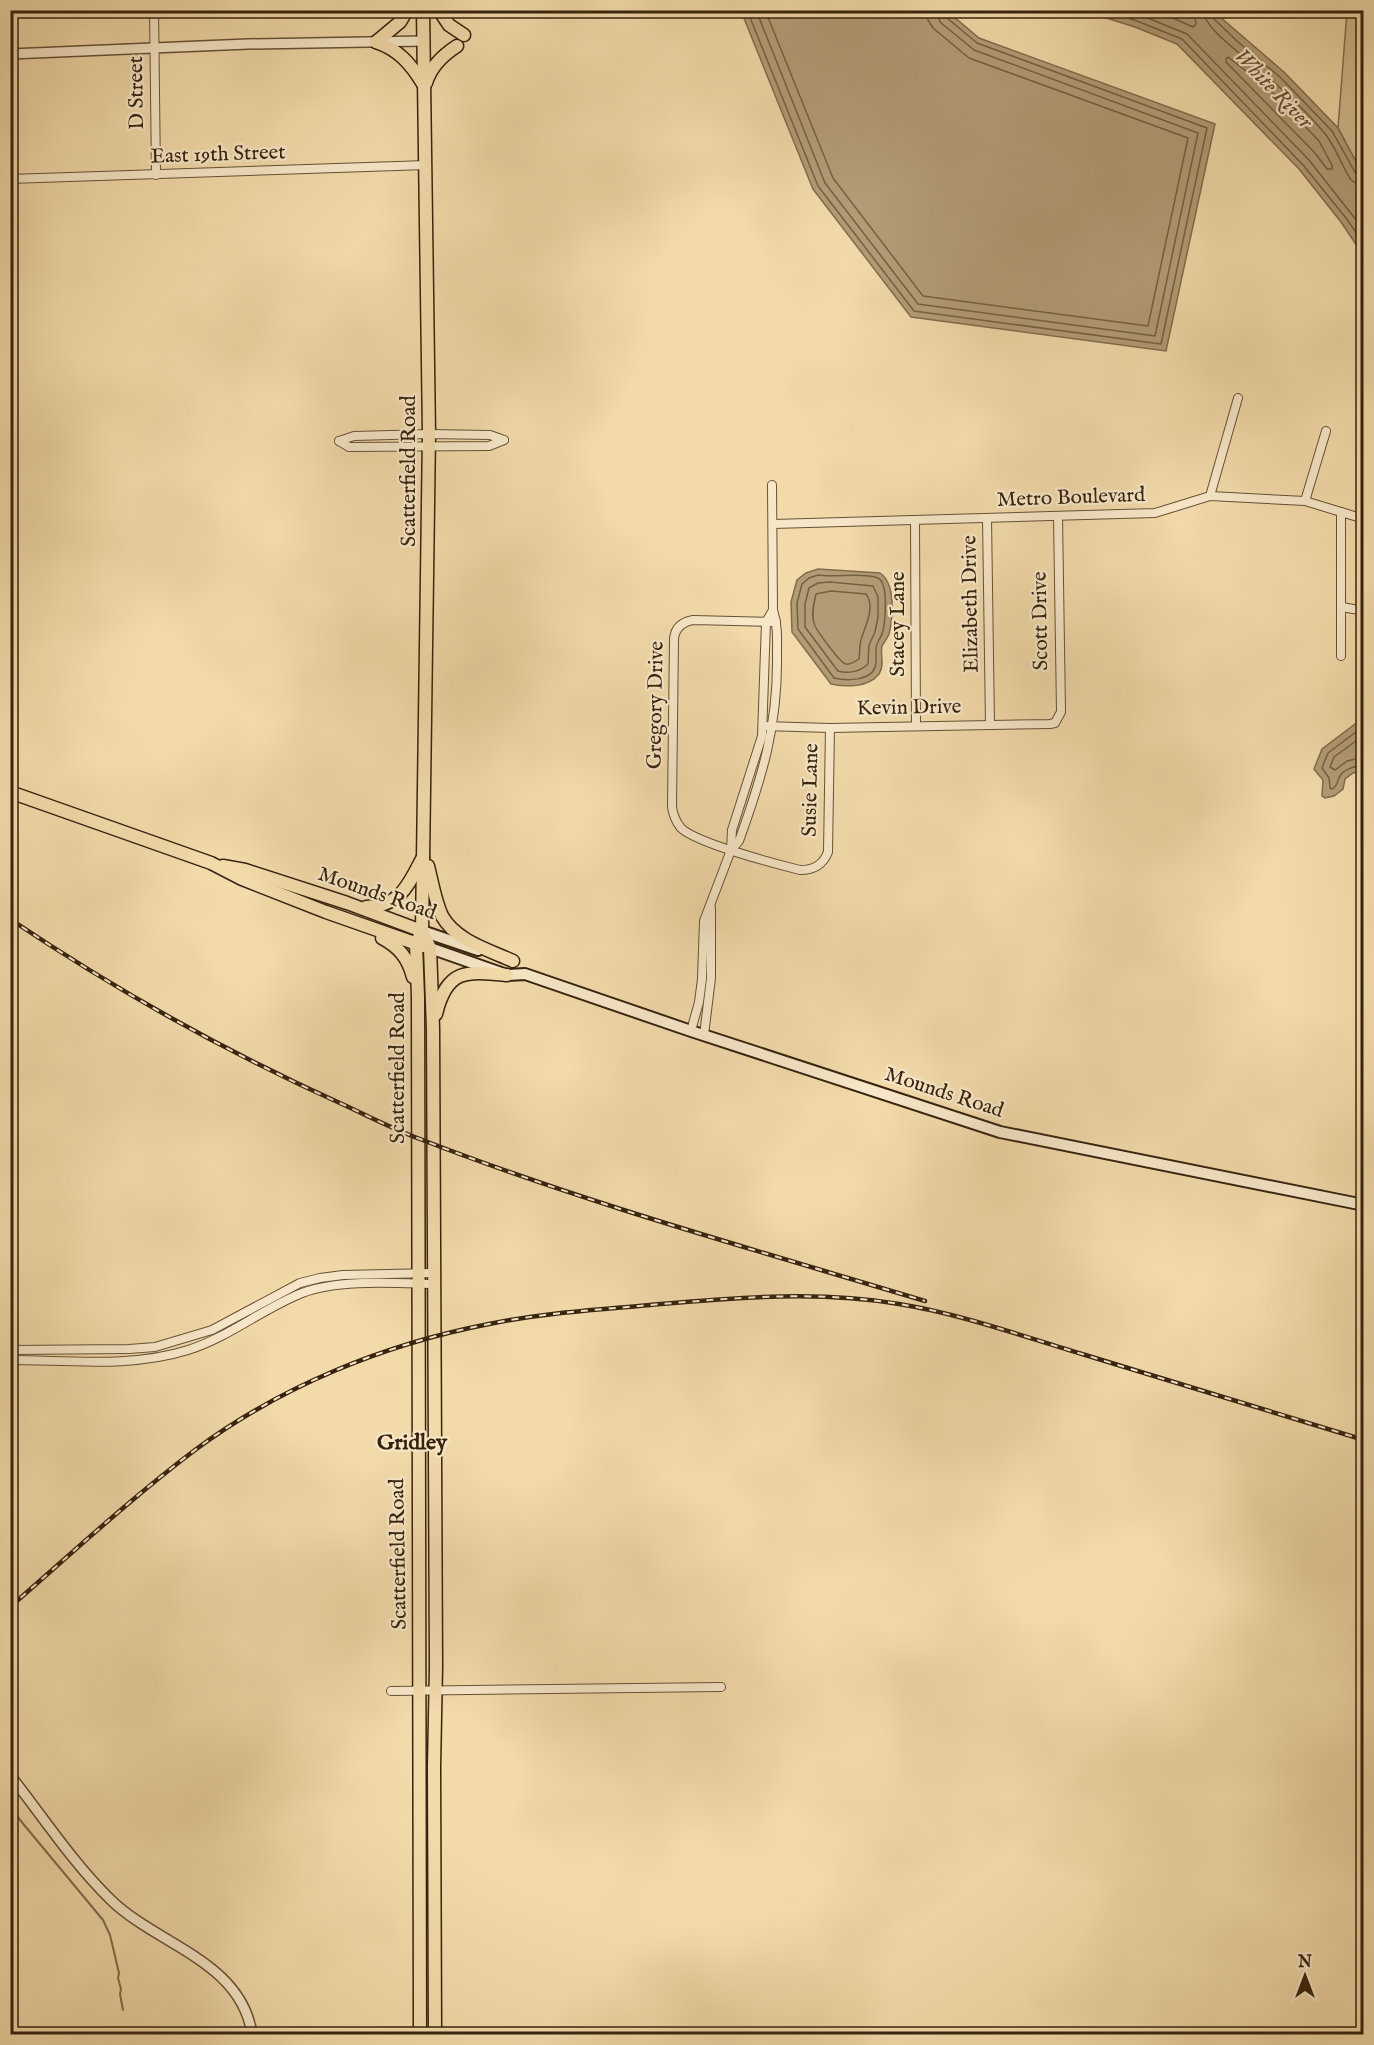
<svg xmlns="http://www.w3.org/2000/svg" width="1374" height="2045" viewBox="0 0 1374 2045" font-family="'IM FELL English',serif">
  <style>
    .green { fill: #d2bb8f; stroke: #846f4e; stroke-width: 1.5 }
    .water { fill: #b29c75; stroke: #816c4c; stroke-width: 1.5 }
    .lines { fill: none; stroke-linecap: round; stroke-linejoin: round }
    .shore { stroke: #746042; stroke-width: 1.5 }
    .stream { stroke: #816c4c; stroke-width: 2 }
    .minor-casing { stroke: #665135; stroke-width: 10 }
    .tertiary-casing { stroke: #665135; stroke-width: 12 }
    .secondary-casing { stroke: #37230e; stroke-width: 14 }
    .primary-casing { stroke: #37230e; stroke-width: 15 }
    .minor { stroke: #f7e7c8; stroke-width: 8 }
    .tertiary { stroke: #f7e7c8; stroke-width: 9 }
    .secondary { stroke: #f7e7c8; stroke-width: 10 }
    .primary { stroke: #f2daaa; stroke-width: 12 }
    .rail-casing { stroke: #37230e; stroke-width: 4.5 }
    .rail { stroke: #f7e7c8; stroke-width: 2; stroke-dasharray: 7; stroke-linecap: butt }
    .labels { text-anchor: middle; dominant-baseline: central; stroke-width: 4.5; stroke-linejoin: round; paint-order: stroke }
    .street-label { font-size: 21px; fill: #37230e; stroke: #f7e7c8 }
    .water-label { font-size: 22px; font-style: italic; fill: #624d32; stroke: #f7e7c8 }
    .neighbourhood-label { font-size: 22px; font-weight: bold; fill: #37230e; stroke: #f7e7c8 }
  </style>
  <rect width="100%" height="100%" fill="#f2daaa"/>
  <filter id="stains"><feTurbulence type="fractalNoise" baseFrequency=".00333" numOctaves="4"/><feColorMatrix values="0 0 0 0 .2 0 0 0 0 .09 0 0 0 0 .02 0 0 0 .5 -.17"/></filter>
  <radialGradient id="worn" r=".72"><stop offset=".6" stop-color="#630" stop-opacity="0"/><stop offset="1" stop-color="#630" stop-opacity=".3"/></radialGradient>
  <path class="green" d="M 1347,11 L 1363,11 L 1363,175 L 1338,128 Z"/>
  <g class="water">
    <path d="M 1212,10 L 1285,73 L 1338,128 L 1363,175 L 1363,255 L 1341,222 L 1299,169 L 1177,44 L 1135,27 L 1084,11 Z"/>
    <path d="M 741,11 L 947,11 L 979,38 L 1215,124 L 1166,351 L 911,317 L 813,189 Z"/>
    <path d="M 818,569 L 880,573 C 896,584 893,617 889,634 C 887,639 884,642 882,646 C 880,655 885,665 879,674 C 868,688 846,687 831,684 L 792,632 L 791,602 L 797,580 L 806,573 Z"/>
    <path d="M 1363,718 L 1363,770 L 1353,773 L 1345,779 L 1343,789 L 1334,796 L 1325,798 L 1322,796 L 1323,780 L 1314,769 L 1322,749 Z"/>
  </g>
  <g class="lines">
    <g class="shore">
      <path d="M 747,10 L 818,186 L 914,311 L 1161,344 L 1207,128 L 977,43 L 946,17 L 944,10"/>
      <path d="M 756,10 L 825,183 L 918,304 L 1155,336 L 1198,133 L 974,50 L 940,22 L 936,10"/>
      <path d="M 765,10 L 833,178 L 923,296 L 1148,326 L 1188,138 L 969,58 L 933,28 L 928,20 L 927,10"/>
      <path d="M 1104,10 L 1137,21 L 1182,39 L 1303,165 L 1346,218 L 1364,244"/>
      <path d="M 1128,10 L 1187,34 L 1309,160 L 1364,230"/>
      <path d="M 1155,10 L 1193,27 L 1196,24 L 1194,10"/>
      <path d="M 1203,10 C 1204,28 1239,52 1252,64 C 1278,85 1305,109 1326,135 C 1336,148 1342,166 1351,180 L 1357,184 L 1364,184"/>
      <path d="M 1210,10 L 1212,17 L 1238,42 L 1281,78 L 1332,131 L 1356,174 L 1364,177"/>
      <path d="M 1228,57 L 1270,90 L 1319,141 L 1332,165 L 1332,169 L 1327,169 L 1315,153 L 1226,62 L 1226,59 Z"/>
      <path d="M 818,575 C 834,578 863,572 878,578 C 889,583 885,621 883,631 C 882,636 879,639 877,644 C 874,651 878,659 875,667 C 871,681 846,681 834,678 L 798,629 L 797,603 L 802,584 L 809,578 Z"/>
      <path d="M 830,582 L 873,586 L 878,597 L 878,617 L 875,632 L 869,645 L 868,664 C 860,672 847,674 838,671 L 805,627 L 805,604 L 809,588 L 818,583 Z"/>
      <path d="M 831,591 L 866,594 C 876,607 865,626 861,640 C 859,646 860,653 859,659 C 856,661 850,665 846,664 C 841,664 815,629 814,623 C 811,614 814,603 816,594 Z"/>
      <path d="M 1364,726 L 1328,753 L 1322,768 L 1329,778 L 1330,788 L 1332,789 C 1339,785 1336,782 1340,776 C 1345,768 1355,766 1364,765"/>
      <path d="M 1364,735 L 1334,757 L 1330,767 L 1335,770 L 1347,761 L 1364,757"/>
    </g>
    <path class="stream" d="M 10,1804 L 20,1820 L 103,1920 L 110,1935 L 119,1973 L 118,1978 L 121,1989 L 120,1994 L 123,2010"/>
    <g class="minor-casing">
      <g id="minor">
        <path d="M 154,10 L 156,175"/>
        <path d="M 10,179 L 427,165"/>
        <path d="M 339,441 L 349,447 L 489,446 L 504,440"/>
        <path d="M 339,441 L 354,436 L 429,434 L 490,435 L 504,440"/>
        <path d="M 1210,496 L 1238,398"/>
        <path d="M 1305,501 L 1326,431"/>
        <path d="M 987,518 L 990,725"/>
        <path d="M 915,521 L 916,726"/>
        <path d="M 773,524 L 1155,513 L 1210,496 L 1305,501 L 1364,519"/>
        <path d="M 1342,607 L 1364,611"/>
        <path d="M 776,622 L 693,620 C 682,622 675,628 674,639 L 672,807 C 673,814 676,822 681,828 C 696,843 776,864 800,870 C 814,870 823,865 828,852 L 830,728"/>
        <path d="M 1341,656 L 1341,512"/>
        <path d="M 763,726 L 830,728 L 1050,724 L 1055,723 L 1061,712 L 1058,516"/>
        <path d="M 731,850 L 739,841 C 762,777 778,726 777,656 C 777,640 778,625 773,610 L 772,485"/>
        <path d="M 691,1031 L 699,1002 L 702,979 L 704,921 L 731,850 L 732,830 L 762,736 L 766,622 L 773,610"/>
        <path d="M 704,1035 L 711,978 L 711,908"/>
        <path d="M 10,1350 L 129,1349 L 155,1347 L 212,1330 L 300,1283 L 320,1278 L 343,1275 L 433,1273"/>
        <path d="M 10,1360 C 68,1360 131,1368 188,1350 C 229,1337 262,1309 302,1293 C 338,1279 394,1283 433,1284"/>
        <path d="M 391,1691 L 721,1687"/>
      </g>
    </g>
    <g class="tertiary-casing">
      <g id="tertiary">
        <path d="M 10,54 L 248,44 L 423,41"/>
        <path d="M 10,1775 C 43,1817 73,1863 111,1900 C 157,1945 241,1961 252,2034"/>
      </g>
    </g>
    <g class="secondary-casing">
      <g id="secondary">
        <path d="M 422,931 L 478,950"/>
        <path d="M 430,948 L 507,975 L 525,974 L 691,1031 L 1000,1132 L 1364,1205"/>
      </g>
    </g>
    <g class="primary-casing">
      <g id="primary">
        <path d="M 423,10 L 429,434 L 422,931 L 430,948 L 433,1029 L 436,1666 L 434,1767 L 435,2034"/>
        <path d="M 439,10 L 449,25 L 464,35"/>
        <path d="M 376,42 C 398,49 411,64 423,84"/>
        <path d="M 376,42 L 400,22 L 407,10"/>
        <path d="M 426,83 C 431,66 443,55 457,46"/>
        <path d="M 10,792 L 211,863 L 242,879 L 326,912 L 423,946"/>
        <path d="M 223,866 L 245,870 L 347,903 L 422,931"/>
        <path d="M 428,866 C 432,882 435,901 442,916 C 456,941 489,950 513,961"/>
        <path d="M 366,907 C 401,906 408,885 423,857"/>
        <path d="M 382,938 C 399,947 408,958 413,977"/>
        <path d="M 436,1014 C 447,968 467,971 507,975"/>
        <path d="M 420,2034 L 418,997 L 416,944 L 422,931"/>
      </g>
    </g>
    <use href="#minor" class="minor"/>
    <use href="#tertiary" class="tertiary"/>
    <use href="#secondary" class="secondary"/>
    <use href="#primary" class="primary"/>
    <g class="rail-casing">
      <g id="rail">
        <path d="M 10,919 C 116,990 226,1052 342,1104 C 368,1116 393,1129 420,1139 C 585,1203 756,1250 925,1301"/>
        <path d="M 10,1607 C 71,1554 130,1499 195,1450 C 281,1386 385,1344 489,1324 C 542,1313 596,1310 650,1305 C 733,1298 816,1290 899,1304 C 961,1314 1022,1336 1082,1354 C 1176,1383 1270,1411 1364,1440"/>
      </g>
    </g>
    <use href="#rail" class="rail"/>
  </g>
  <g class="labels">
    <g class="street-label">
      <text transform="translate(137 93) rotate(-91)">D Street</text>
      <text transform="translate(218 155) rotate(-2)">East 19th Street</text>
      <text transform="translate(409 471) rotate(-90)">Scatterfield Road</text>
      <text transform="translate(1071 498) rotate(-2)">Metro Boulevard</text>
      <text transform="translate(971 604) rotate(-91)">Elizabeth Drive</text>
      <text transform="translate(1041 621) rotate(-91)">Scott Drive</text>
      <text transform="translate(898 624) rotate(-90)">Stacey Lane</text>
      <text transform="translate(656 705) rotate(-89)">Gregory Drive</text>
      <text transform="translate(909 708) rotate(-1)">Kevin Drive</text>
      <text transform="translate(811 790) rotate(-89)">Susie Lane</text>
      <text transform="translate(377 894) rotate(19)">Mounds Road</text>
      <text transform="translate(398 1068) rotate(-90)">Scatterfield Road</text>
      <text transform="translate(944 1093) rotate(18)">Mounds Road</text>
      <text transform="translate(399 1554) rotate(-91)">Scatterfield Road</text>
    </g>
    <g class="water-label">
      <text transform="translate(1273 89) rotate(46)">White River</text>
    </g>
    <g class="neighbourhood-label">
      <text x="412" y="1443">Gridley</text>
    </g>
  </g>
  <rect width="1374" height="2045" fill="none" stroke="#f2daaa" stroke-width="36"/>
  <rect x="12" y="12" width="1350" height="2021" fill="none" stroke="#37230e" stroke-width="3"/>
  <rect x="18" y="18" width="1338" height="2009" fill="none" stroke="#37230e" stroke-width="1.5"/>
  <g transform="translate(1305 1976)" stroke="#f7e7c8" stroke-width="4.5" paint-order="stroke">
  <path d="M0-4.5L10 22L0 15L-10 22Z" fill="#37230e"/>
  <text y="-9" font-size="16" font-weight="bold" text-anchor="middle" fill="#37230e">N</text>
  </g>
  <rect width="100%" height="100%" filter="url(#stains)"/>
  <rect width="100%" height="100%" fill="url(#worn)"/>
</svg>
